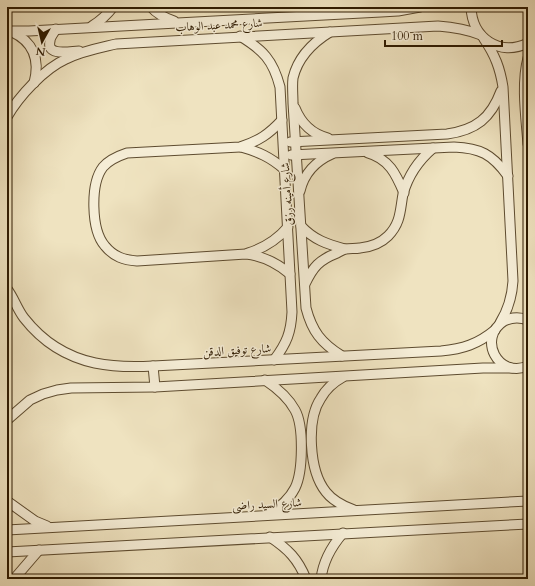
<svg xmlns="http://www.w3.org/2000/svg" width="535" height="586" viewBox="0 0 535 586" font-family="Cardo,Amiri,serif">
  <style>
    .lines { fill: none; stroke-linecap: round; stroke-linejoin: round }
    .minor-casing { stroke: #5e4c30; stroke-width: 11 }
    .minor { stroke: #f5edd6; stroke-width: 9 }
    .labels { text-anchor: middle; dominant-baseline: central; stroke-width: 3; stroke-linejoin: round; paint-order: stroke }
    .street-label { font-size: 12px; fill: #2e1a00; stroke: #f5edd6 }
  </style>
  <rect width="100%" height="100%" fill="#efe3c0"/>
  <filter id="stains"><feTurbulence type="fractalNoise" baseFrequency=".005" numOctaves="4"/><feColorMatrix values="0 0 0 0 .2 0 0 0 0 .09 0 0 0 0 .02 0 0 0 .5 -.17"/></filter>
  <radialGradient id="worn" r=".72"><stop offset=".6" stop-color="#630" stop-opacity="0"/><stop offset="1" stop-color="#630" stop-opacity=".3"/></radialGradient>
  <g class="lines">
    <g class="minor-casing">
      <g id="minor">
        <path d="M 151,7 C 157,14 165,18 174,21"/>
        <path d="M 471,7 C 472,38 499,57 528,43"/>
        <path d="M 92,26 C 100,21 107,15 113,7"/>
        <path d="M 56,29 C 54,33 50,37 50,41 C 46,57 71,51 79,51"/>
        <path d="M 7,31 L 29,31 L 381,12 L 398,11 L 420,7"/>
        <path d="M 12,32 C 34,42 40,60 34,83"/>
        <path d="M 330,32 C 312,43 298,57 293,78 C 292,86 293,95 293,103 L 306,308 C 312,331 321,343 342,356"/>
        <path d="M 240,36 C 263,50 273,60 280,87 L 292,312 C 291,332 287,343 274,360"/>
        <path d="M 484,39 C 495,55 500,68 503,87 L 513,281 C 512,297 508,310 500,323"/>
        <path d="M 528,58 C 521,83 526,118 528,144"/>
        <path d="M 295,108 C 301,123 312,134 328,138"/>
        <path d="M 7,117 C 19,96 44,69 66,59 C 82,51 99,48 116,44 L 438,26 C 453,27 466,29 481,35"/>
        <path d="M 282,120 C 269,134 259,141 240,147 L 127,153 C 118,156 109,160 103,167 C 90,184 91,230 105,246 C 114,257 124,260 137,261 L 246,254 C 263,256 277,263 290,274"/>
        <path d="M 290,142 L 447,134 C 476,130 491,118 501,91"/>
        <path d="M 241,147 C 259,152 270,157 284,169"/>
        <path d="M 368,153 C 389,159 396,174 404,193"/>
        <path d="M 291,155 L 454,147 C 480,148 492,154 508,176"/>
        <path d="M 300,191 C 304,174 316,161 332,154"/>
        <path d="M 301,226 C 314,240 327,244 345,249"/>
        <path d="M 248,253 C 264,248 277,240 288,227"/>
        <path d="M 305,284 C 313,267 319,260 337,253 C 339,252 342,250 345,249 C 350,248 355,249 360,248 C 370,247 381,243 388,236 C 401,223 400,210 403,194 C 408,176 419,160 433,148"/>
        <path d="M 7,289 C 14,298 17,309 24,318 C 42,341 67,357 95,363 C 114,367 134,367 153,366 L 441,351 C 463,349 478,344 495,330"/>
        <path d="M 528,320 C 520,317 512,317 504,321 C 477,338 498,379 528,366"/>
        <path d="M 153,366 L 155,387"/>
        <path d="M 343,377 C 334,382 326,389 321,398 C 306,420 309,471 326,492 C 333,501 343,506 354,510"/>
        <path d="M 265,380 C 277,388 288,397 295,410 C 304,426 303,472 295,488 C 289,500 279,508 267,515"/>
        <path d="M 7,420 L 30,400 L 43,394 L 57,390 L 71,388 L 155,387 L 483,368 L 511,368"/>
        <path d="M 7,501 L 35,521 L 47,526"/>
        <path d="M 7,530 L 528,501"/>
        <path d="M 270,537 C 288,549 298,559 306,579"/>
        <path d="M 7,552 L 528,524"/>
        <path d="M 14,579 L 39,550"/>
        <path d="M 321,579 C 323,561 331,547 343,533"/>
      </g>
    </g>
    <use href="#minor" class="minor"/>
  </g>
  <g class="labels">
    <g class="street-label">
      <text transform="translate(219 25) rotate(-3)">شارع محمد عبد الوهاب</text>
      <text transform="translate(287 194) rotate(-94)">شارع أمينه رزق</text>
      <text transform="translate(237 350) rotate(-3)">شارع توفيق الدقن</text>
      <text transform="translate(267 504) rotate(-3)">شارع السيد راضى</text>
    </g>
  </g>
  <rect width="535" height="586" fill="none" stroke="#efe3c0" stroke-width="24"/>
  <rect x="8" y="8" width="519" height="570" fill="none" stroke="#2e1a00" stroke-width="2"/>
  <rect x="12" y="12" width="511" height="562" fill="none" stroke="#2e1a00"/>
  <g transform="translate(42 42) rotate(188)" stroke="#f5edd6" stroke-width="3" paint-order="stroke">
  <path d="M0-3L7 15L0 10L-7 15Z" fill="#2e1a00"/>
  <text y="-6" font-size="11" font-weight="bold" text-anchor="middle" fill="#2e1a00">N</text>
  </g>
  <path d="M385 40v6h117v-6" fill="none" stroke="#2e1a00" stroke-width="2"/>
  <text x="391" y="40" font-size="12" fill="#2e1a00" stroke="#f5edd6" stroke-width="3" paint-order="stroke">100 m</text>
  <rect width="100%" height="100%" filter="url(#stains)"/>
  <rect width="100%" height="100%" fill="url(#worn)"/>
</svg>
